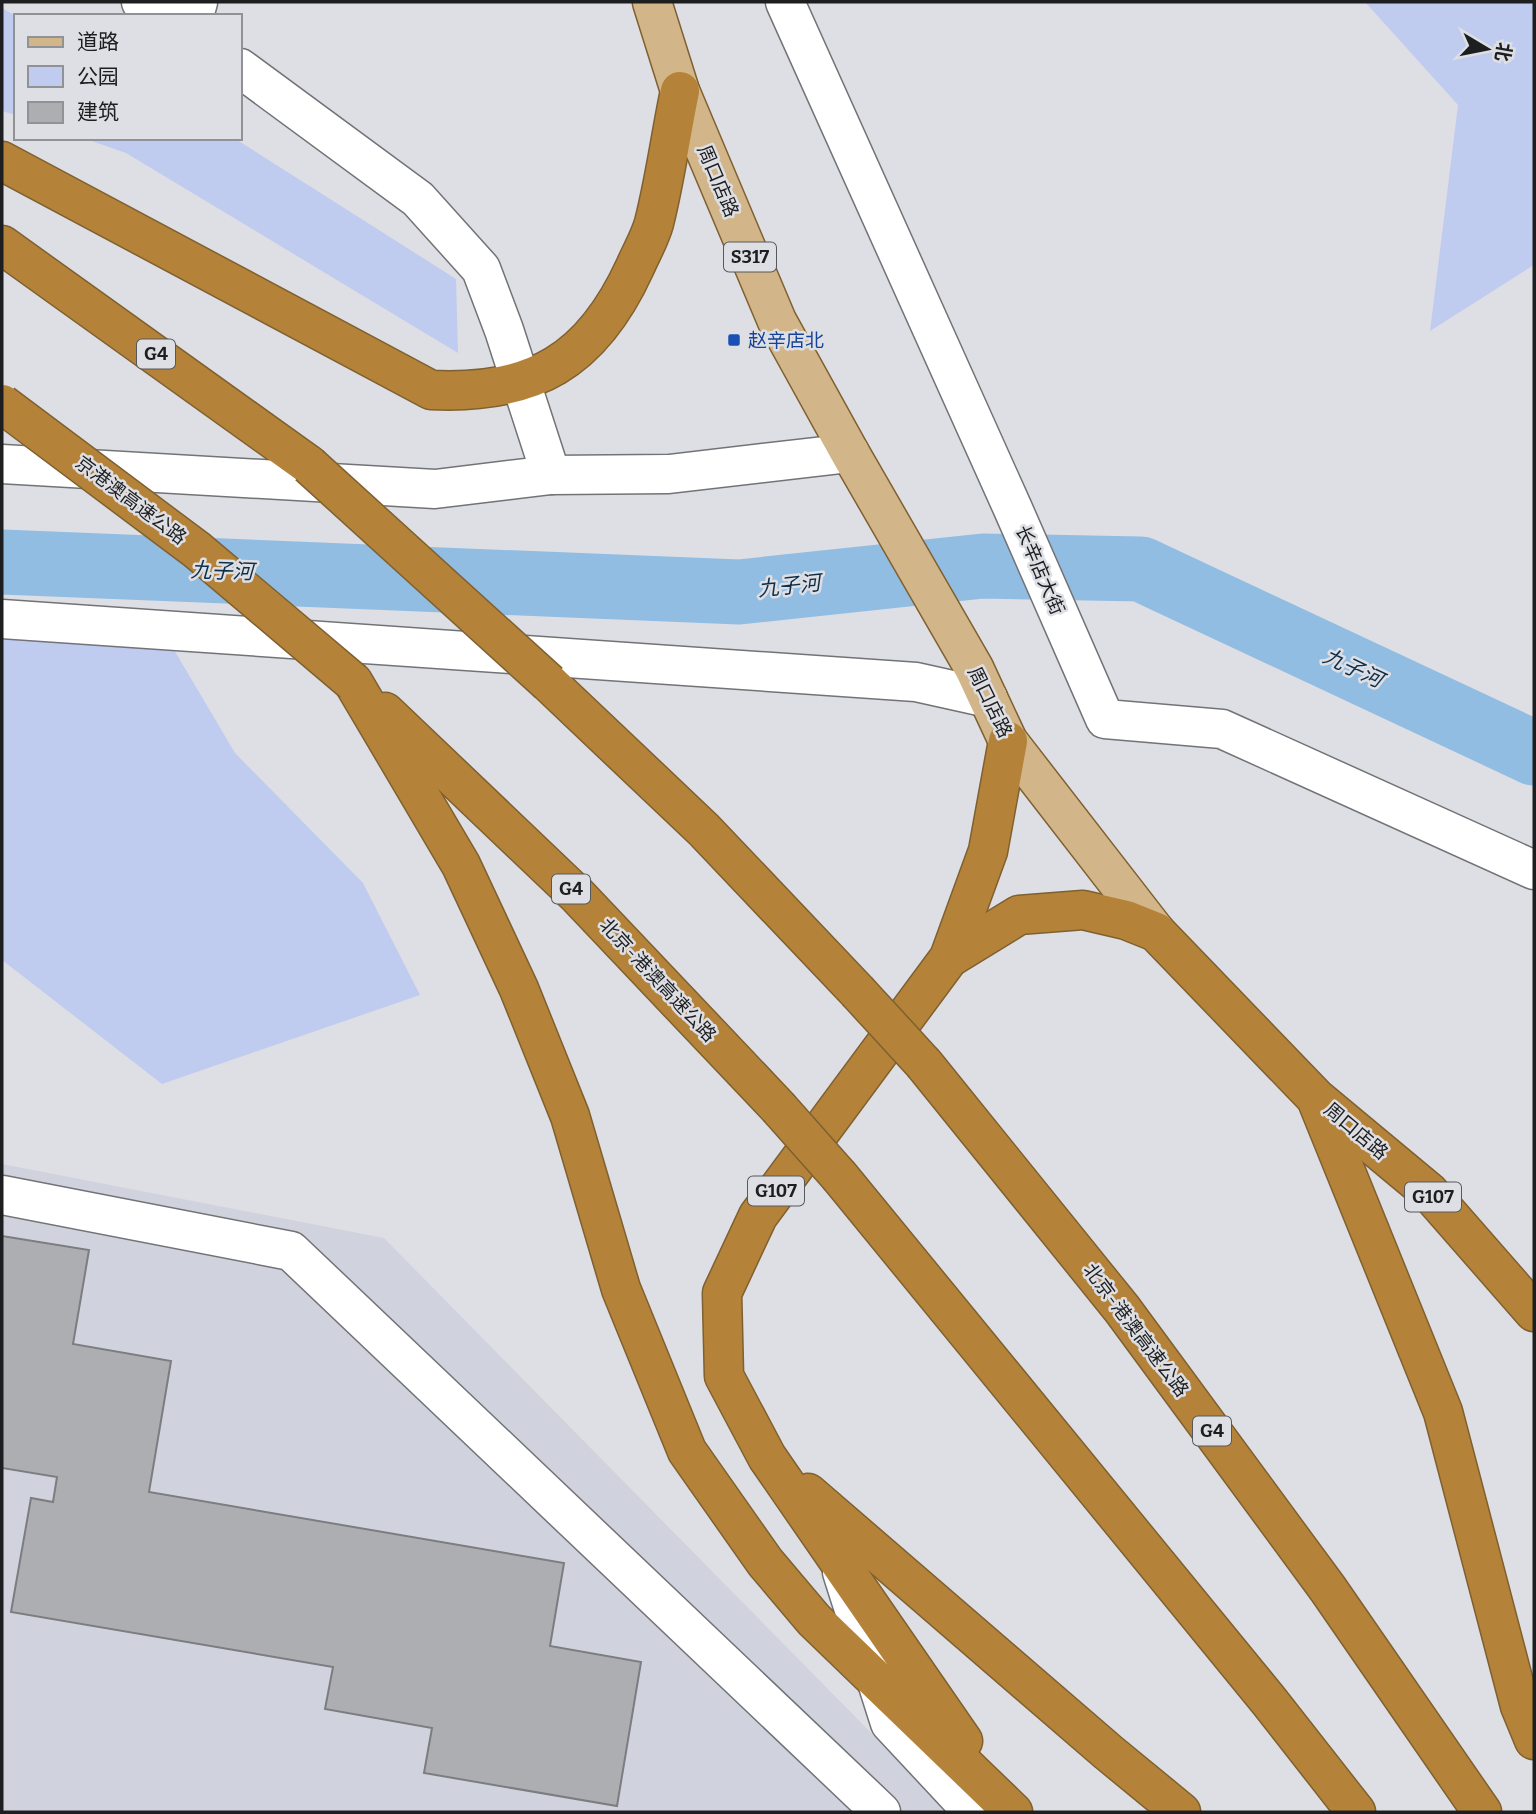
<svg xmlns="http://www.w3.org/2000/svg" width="1536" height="1814" viewBox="0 0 1536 1814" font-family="Bitter,'Noto Sans SC',serif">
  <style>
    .built { fill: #d0d3de }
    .green { fill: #c0cbf0 }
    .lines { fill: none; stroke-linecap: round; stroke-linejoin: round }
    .river { stroke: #92bde3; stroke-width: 65 }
    .building { fill: #adaeb2; stroke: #7c7d81; stroke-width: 2 }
    .minor-casing { stroke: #727376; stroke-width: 41 }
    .major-casing { stroke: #7f6030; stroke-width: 41 }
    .highway-casing { stroke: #7f6030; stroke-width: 41 }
    .minor { stroke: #fff; stroke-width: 38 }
    .major { stroke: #d2b588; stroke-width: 38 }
    .highway { stroke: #b48339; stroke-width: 38 }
    .highway-bridge-casing { stroke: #7f6030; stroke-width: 41; stroke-linecap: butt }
    .highway-bridge { stroke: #b48339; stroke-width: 38 }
    .transit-dot { fill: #1a4fb4; stroke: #dedfe4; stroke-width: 2.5 }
    .labels { text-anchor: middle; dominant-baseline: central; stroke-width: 5; stroke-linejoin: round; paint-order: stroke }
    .shield { fill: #dedfe4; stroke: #57585a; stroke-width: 2 }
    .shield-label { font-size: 18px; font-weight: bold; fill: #1d1e1f }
    .street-label { font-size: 19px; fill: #1d1e1f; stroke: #dedfe4 }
    .transit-label { font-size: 19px; fill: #164399; stroke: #dedfe4; text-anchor: start }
    .water-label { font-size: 21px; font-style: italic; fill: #0e2f49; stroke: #dedfe4 }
  </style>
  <rect width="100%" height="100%" fill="#dedfe4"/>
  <path class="built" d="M 2,1164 L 384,1238 L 949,1812 L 2,1812 Z"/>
  <g class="green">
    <path d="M 1365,2 L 1534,2 L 1534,265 L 1430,331 L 1458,105 Z"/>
    <path d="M 2,8 L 16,16 L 16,115 L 2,111 Z"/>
    <path d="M 83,138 L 234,138 L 456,279 L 458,353 L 126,153 Z"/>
    <path d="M 2,639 L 173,648 L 235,753 L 363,883 L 420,995 L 162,1084 L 2,960 Z"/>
  </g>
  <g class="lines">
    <path class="river" d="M 2,562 L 739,592 L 983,566 L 1141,569 L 1534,753"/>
  </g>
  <path class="building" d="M 2,1236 L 89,1250 L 73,1344 L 171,1361 L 149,1492 L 564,1563 L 550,1646 L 641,1662 L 617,1806 L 424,1773 L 432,1728 L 325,1709 L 333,1667 L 11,1612 L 31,1498 L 53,1502 L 57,1477 L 2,1468 Z"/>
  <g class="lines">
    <g class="minor-casing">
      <g id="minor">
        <path d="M 141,2 L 164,16"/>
        <path d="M 785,2 L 1013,509 L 1105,719 L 1222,729 L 1534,870"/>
        <path d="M 194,16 L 198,2"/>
        <path d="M 240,68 L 418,199 L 481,269 L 504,330 L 551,475"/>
        <path d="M 2,464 L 435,489 L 551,475 L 669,474 L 850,453"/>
        <path d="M 2,619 L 916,682 L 988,698"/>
        <path d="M 2,1195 L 291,1251 L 881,1812"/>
        <path d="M 842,1572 L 890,1723 L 973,1812"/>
      </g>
    </g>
    <g class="major-casing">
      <path id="major" d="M 652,2 L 680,91 L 777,321 L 850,453 L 974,668 L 1008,741 L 1156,932"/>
    </g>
    <g class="highway-casing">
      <g id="highway">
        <path d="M 2,161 L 431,390 C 534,395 592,361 635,267 C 641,253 650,238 654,223 C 665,180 671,134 680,91"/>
        <path d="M 2,245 L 309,465"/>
        <path d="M 353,682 L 461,865 L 519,989 L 570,1116 L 621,1289 L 687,1451 L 765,1562 L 814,1620 L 1013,1812"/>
        <path d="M 549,683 L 704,830 L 857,991"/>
        <path d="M 385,712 L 577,895 L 778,1107"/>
        <path d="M 949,958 L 1019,915 L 1083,910 L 1126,920 L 1156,932 L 1316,1098 L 1429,1192 L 1534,1312"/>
        <path d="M 924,1064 L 1122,1309 L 1328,1589 L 1482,1812"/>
        <path d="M 1318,1103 L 1443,1412 L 1520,1706 L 1534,1740"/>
        <path d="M 840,1177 L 1269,1701 L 1356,1812"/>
        <path d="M 808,1493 L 1108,1752 L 1181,1812"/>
        <path d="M 963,1741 L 767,1457 L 724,1376 L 722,1293 L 758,1216 L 949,958 L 988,851 L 1008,741"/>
      </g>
    </g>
    <use href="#minor" class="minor"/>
    <use href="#major" class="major"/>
    <use href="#highway" class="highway"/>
    <g class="highway-bridge-casing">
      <g id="highway-bridge">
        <path d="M 2,404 L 197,550 L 353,682"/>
        <path d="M 309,465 L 549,683"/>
        <path d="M 857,991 L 924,1064"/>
        <path d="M 778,1107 L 840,1177"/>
      </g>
    </g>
    <use href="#highway-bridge" class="highway-bridge"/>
  </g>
  <rect class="transit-dot" x="727" y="333" width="14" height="14" rx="3.5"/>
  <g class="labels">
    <g class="shield">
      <rect x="724" y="242.5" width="52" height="29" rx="5"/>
      <rect x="137" y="339.5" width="38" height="29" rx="5"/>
      <rect x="552" y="874.5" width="38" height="29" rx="5"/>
      <rect x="748" y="1176.5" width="56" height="29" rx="5"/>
      <rect x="1405" y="1182.5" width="56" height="29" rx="5"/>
      <rect x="1193" y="1416.5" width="38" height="29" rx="5"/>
    </g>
    <g class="shield-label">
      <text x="750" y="257">S317</text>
      <text x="156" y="354">G4</text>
      <text x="571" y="889">G4</text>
      <text x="776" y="1191">G107</text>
      <text x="1433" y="1197">G107</text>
      <text x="1212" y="1431">G4</text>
    </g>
    <g class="street-label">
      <text transform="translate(718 181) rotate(67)">周口店路</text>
      <text transform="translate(131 500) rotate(37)">京港澳高速公路</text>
      <text transform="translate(1040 570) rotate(67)">长辛店大街</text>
      <text transform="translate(990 702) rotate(64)">周口店路</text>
      <text transform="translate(658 980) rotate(47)">北京-港澳高速公路</text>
      <text transform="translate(1356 1131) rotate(40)">周口店路</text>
      <text transform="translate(1136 1330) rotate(53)">北京-港澳高速公路</text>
    </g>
    <g class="transit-label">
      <text x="748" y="340">赵辛店北</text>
    </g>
    <g class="water-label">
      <text transform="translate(222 571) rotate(2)">九子河</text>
      <text transform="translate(789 586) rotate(-6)">九子河</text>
      <text transform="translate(1353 668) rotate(25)">九子河</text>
    </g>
  </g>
  <rect width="1536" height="1814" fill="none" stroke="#1d1e1f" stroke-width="7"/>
  <rect x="14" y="14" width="228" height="126" fill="#dedfe4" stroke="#919295" stroke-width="2"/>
  <rect x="28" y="37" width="35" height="10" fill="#d2b588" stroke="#919295" stroke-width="2"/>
  <text x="77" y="49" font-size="21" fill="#1d1e1f">道路</text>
  <rect x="28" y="66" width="35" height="21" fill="#c0cbf0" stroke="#919295" stroke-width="2"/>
  <text x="77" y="84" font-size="21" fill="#1d1e1f">公园</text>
  <rect x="28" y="102" width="35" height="21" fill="#adaeb2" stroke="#919295" stroke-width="2"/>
  <text x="77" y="119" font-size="21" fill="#1d1e1f">建筑</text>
  <g transform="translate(1487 49) rotate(100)" stroke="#dedfe4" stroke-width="5" paint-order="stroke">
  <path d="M0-5L12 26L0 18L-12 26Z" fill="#1d1e1f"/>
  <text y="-10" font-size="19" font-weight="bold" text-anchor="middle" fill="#1d1e1f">北</text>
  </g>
</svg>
